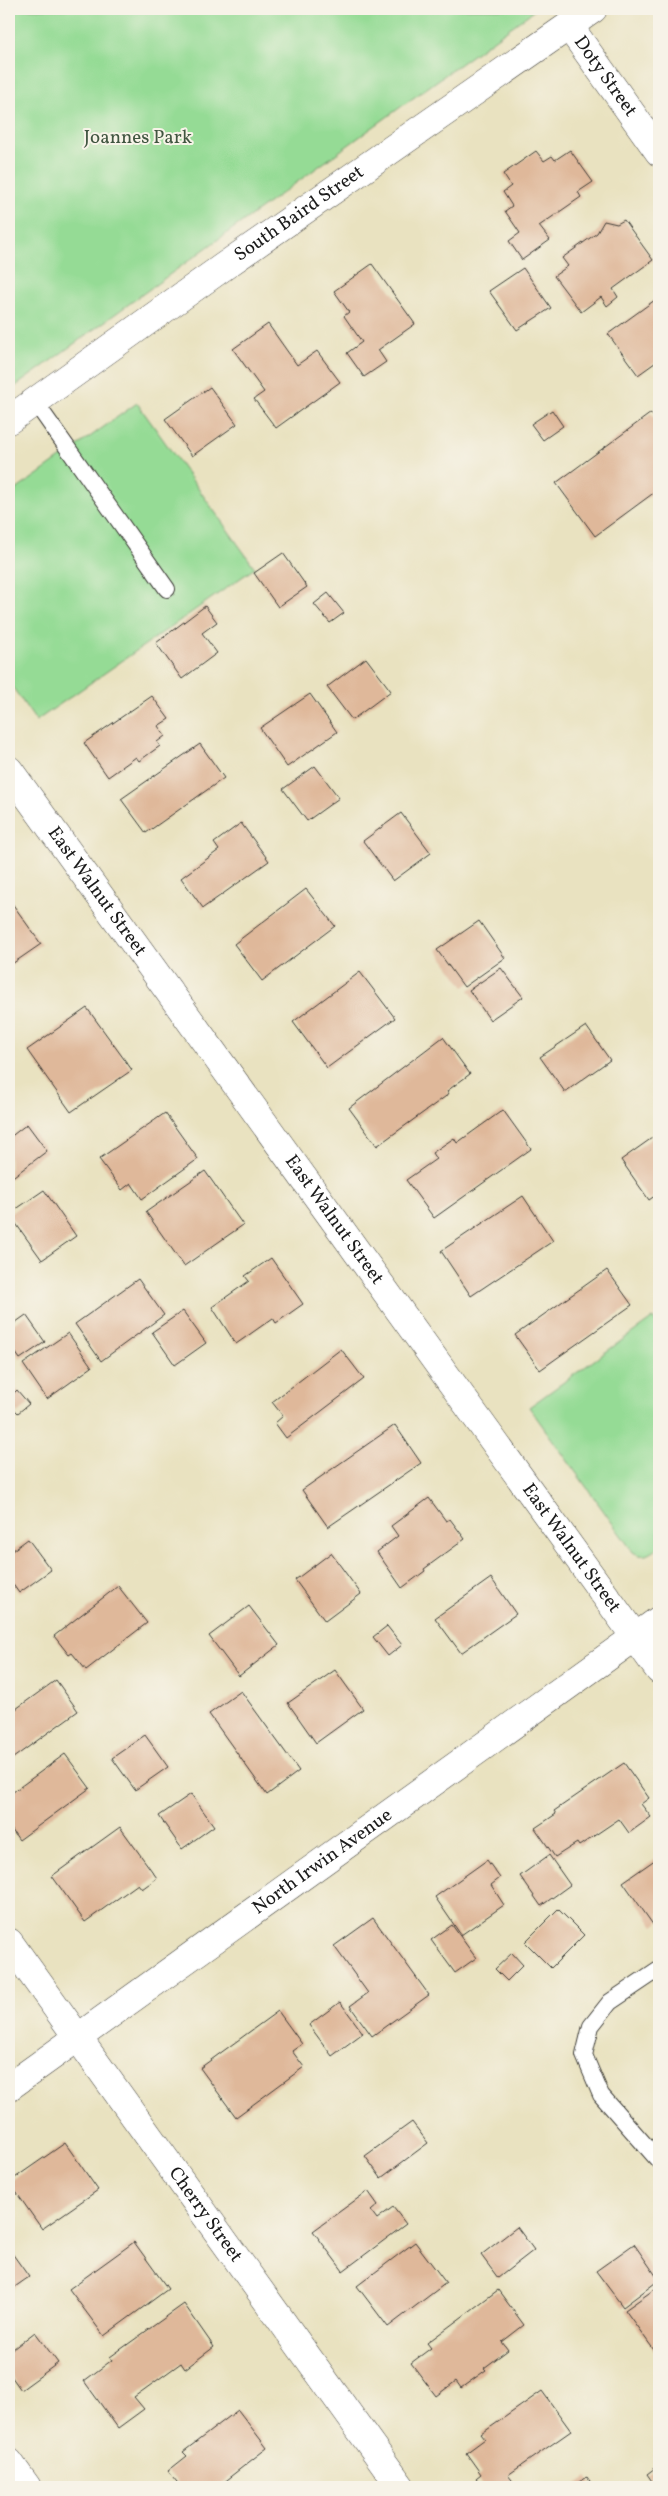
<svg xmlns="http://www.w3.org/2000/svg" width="668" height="2496" viewBox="0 0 668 2496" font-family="Vollkorn,serif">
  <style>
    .green { fill: #95db95; stroke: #587c58 }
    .building { fill: #dfb89a }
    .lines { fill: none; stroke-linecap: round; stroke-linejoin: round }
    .service-casing { stroke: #3b3a35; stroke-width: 18 }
    .minor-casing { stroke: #3b3a35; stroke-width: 29 }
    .tertiary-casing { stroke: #3b3a35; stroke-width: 29 }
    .service { stroke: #fff; stroke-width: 16 }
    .minor { stroke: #fff; stroke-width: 28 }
    .tertiary { stroke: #fff; stroke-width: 28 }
    .labels { text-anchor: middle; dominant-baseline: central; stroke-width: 4; stroke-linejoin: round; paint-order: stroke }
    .street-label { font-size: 19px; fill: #1c1c1c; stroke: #f7f3e8 }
    .park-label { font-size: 19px; fill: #405540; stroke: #f7f3e8 }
  </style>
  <rect width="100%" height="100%" fill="#f7f3e8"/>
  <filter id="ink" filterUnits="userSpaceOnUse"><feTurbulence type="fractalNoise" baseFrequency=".02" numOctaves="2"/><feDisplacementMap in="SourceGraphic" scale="10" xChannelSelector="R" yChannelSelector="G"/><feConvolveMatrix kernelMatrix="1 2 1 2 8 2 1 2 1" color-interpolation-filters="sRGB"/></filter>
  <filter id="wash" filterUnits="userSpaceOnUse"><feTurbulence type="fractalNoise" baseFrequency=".0096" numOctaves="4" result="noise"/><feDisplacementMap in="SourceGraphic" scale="20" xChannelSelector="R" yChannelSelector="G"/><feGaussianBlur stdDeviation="1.12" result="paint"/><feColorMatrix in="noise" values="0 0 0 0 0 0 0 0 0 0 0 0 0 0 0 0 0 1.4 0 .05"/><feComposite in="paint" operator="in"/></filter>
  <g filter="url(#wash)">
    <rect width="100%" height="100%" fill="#e9e2c0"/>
    <g class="green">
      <path d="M 9,9 L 536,9 L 9,391 Z"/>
      <path d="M 137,403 L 255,568 L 36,721 L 9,682 L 9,495 Z"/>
      <path d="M 653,1318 L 659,1327 L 659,1547 C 649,1554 644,1559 633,1552 L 529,1407 Z"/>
    </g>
    <g id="blocks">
      <g class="building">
        <path d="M 570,150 L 593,182 L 578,192 L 581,197 L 539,226 L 550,240 L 522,260 L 509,241 L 520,233 L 505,211 L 512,206 L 503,192 L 511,186 L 503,174 L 536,151 L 544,161 L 552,156 L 555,160 Z"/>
        <path d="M 624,220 L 653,260 L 613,289 L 618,297 L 607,306 L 601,297 L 581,312 L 554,276 L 568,266 L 562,258 L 597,233 L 604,221 L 617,224 Z"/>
        <path d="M 372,264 L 415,324 L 378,350 L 386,362 L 364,377 L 347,353 L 362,342 L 344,316 L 349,312 L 334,291 Z"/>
        <path d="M 523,268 L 551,308 L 517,330 L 489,291 Z"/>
        <path d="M 659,297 L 659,360 L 638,375 L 608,334 Z"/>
        <path d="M 268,324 L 297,365 L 317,351 L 340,382 L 276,428 L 254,399 L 264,392 L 233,349 Z"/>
        <path d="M 210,387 L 237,424 L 192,456 L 165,419 Z"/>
        <path d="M 552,410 L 563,426 L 543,440 L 531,424 Z"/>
        <path d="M 651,413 L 659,424 L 659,489 L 595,536 L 556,483 Z"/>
        <path d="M 283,553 L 307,587 L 278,607 L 254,573 Z"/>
        <path d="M 328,593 L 344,613 L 330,623 L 314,604 Z"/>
        <path d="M 205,606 L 217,622 L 202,633 L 217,653 L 182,679 L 156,643 Z"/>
        <path d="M 366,658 L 391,691 L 352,720 L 327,687 Z"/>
        <path d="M 310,694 L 337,732 L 287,767 L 260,728 Z"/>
        <path d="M 152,696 L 169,719 L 158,726 L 165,736 L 157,742 L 160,746 L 139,761 L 136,757 L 108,777 L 84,743 Z"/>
        <path d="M 200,744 L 224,778 L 146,833 L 121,799 Z"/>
        <path d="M 315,766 L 339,798 L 307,821 L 283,789 Z"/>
        <path d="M 401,813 L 431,853 L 393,881 L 363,841 Z"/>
        <path d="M 241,823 L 269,861 L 203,908 L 181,878 L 219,850 L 214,843 Z"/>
        <path d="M 306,889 L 335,926 L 262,981 L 234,944 Z"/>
        <path d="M 9,899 L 41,944 L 9,966 Z"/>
        <path d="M 479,921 L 505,958 L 464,987 L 437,950 Z"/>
        <path d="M 501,968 L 523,997 L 490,1020 L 469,990 Z"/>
        <path d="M 360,972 L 395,1018 L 327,1068 L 293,1022 Z"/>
        <path d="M 87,1008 L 132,1070 L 71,1112 L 27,1050 Z"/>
        <path d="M 586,1026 L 610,1060 L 565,1092 L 540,1057 Z"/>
        <path d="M 443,1037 L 470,1074 L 447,1091 L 449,1094 L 377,1146 L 349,1108 Z"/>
        <path d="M 503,1110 L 531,1149 L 434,1218 L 406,1180 L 436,1159 L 432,1153 L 454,1138 L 457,1143 Z"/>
        <path d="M 165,1113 L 198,1159 L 142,1199 L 131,1183 L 122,1190 L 99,1159 Z"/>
        <path d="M 27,1124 L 47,1151 L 10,1179 L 9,1138 Z"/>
        <path d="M 659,1133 L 659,1193 L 649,1200 L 621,1160 Z"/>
        <path d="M 205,1171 L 243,1225 L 184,1266 L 146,1212 Z"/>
        <path d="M 44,1190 L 76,1236 L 42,1260 L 9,1214 Z"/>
        <path d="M 523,1196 L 553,1241 L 471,1296 L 441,1251 Z"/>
        <path d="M 271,1258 L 303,1304 L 276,1323 L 273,1318 L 236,1344 L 212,1307 L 249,1281 L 245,1276 Z"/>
        <path d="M 607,1270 L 632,1305 L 540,1370 L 515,1335 Z"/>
        <path d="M 138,1279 L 164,1315 L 101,1361 L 75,1324 Z"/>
        <path d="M 183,1311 L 206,1343 L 175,1365 L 152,1332 Z"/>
        <path d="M 26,1315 L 45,1342 L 20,1359 L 9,1343 L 9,1327 Z"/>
        <path d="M 68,1333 L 92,1367 L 47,1399 L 23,1364 Z"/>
        <path d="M 341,1349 L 364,1379 L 286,1438 L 275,1423 L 283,1416 L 272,1402 Z"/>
        <path d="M 17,1390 L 29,1404 L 18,1413 L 9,1404 L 9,1398 Z"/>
        <path d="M 395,1425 L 421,1463 L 328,1527 L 302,1490 Z"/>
        <path d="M 429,1498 L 446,1521 L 450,1519 L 465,1539 L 424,1569 L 425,1571 L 402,1588 L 377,1552 L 398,1536 L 391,1526 Z"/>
        <path d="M 28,1539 L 51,1570 L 19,1593 L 9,1579 L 9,1553 Z"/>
        <path d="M 331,1553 L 361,1594 L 325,1621 L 295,1580 Z"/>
        <path d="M 491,1578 L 516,1614 L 461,1653 L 435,1618 Z"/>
        <path d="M 118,1586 L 147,1623 L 86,1670 L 72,1653 L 69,1655 L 54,1636 Z"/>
        <path d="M 249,1606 L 279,1645 L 239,1676 L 209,1636 Z"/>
        <path d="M 387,1626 L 402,1645 L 388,1656 L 373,1637 Z"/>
        <path d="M 335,1670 L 363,1709 L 316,1743 L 288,1703 Z"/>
        <path d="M 56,1680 L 78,1711 L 9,1761 L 9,1714 Z"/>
        <path d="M 241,1691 L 299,1771 L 267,1795 L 209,1714 Z"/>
        <path d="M 145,1735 L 168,1767 L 135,1790 L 112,1758 Z"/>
        <path d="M 65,1754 L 90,1788 L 19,1840 L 9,1826 L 9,1795 Z"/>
        <path d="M 624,1763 L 649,1798 L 641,1804 L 651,1817 L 629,1833 L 619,1819 L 579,1846 L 577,1843 L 555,1857 L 535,1828 L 556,1814 L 554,1811 Z"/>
        <path d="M 191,1794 L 214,1826 L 182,1849 L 159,1816 Z"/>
        <path d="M 120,1827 L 157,1878 L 142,1889 L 138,1884 L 85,1922 L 52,1876 Z"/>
        <path d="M 549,1855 L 570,1885 L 541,1906 L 520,1876 Z"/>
        <path d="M 659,1857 L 659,1922 L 654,1926 L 623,1882 Z"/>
        <path d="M 487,1860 L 500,1878 L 491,1885 L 504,1905 L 461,1935 L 435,1897 Z"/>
        <path d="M 558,1909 L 584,1935 L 551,1968 L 525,1942 Z"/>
        <path d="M 373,1918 L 429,1995 L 372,2036 L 350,2006 L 368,1993 L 334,1946 Z"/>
        <path d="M 452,1925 L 476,1958 L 455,1973 L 431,1940 Z"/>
        <path d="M 512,1953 L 523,1965 L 507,1981 L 495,1969 Z"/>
        <path d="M 340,2002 L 363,2033 L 332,2056 L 309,2025 Z"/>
        <path d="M 278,2011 L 302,2044 L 292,2051 L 304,2067 L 236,2117 L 200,2068 Z"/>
        <path d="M 412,2122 L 428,2143 L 381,2178 L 365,2156 Z"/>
        <path d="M 65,2143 L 98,2190 L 42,2229 L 9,2182 Z"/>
        <path d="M 368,2191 L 378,2205 L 371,2211 L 377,2219 L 393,2207 L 406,2224 L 343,2271 L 313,2231 Z"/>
        <path d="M 517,2227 L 534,2250 L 498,2278 L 481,2255 Z"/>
        <path d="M 134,2242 L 168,2289 L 104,2336 L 69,2289 Z"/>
        <path d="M 415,2242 L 446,2283 L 388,2327 L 357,2286 Z"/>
        <path d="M 634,2244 L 659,2280 L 623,2307 L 596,2271 Z"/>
        <path d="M 9,2249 L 29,2277 L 9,2291 Z"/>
        <path d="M 659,2286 L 659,2357 L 625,2310 Z"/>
        <path d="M 498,2290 L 524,2325 L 502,2342 L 508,2350 L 484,2368 L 486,2370 L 461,2388 L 456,2381 L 436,2396 L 411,2363 L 431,2348 L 427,2343 Z"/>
        <path d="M 184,2304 L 214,2347 L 185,2369 L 181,2363 L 134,2397 L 144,2409 L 118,2428 L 84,2381 L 112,2360 L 110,2357 Z"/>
        <path d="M 35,2332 L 58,2363 L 21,2390 L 9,2373 L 9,2352 Z"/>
        <path d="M 542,2391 L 571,2431 L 508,2475 L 515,2484 L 510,2487 L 483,2487 L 476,2478 L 481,2474 L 466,2453 L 485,2439 L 481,2434 Z"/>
        <path d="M 238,2410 L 267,2448 L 217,2487 L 181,2487 L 168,2471 L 187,2456 L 183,2452 Z"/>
        <path d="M 659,2465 L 659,2487 L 656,2487 L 647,2474 Z"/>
        <path d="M 587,2477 L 594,2487 L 573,2487 Z"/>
      </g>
    </g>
  </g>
  <g filter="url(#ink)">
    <use href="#blocks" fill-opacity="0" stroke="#3b3a35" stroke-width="1"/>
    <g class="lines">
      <g class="service-casing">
        <g id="service">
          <path d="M 35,402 L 167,589"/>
          <path d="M 659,1969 L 610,2002 L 591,2026 L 584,2055 L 601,2095 L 659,2161"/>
        </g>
      </g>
      <g class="minor-casing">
        <g id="minor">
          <path id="s1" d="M 569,26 L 659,152"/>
          <path id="s2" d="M 9,1942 L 401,2487"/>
          <path id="s3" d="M 9,2087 L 659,1620"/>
          <path d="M 9,2462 L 27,2487"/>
        </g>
      </g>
      <g class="tertiary-casing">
        <g id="tertiary">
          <path id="s4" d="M 9,420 L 223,267 L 593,9"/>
          <path id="s5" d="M 9,770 L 659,1670"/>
        </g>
      </g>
      <use href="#service" class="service"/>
      <use href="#minor" class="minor"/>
      <use href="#tertiary" class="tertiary"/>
    </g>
  </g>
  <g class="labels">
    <g class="street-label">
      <text stroke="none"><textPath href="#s1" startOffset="62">Doty Street</textPath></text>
      <text stroke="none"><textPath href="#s4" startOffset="356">South Baird Street</textPath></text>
      <text stroke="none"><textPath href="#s5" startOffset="150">East Walnut Street</textPath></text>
      <text stroke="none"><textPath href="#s5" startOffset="555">East Walnut Street</textPath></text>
      <text stroke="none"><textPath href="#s5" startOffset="960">East Walnut Street</textPath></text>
      <text stroke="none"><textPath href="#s3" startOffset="386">North Irwin Avenue</textPath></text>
      <text stroke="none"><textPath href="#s2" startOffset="336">Cherry Street</textPath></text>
    </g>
    <g class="park-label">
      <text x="138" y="138">Joannes Park</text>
    </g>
  </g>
  <rect width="668" height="2496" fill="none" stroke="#f7f3e8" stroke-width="30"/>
</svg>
